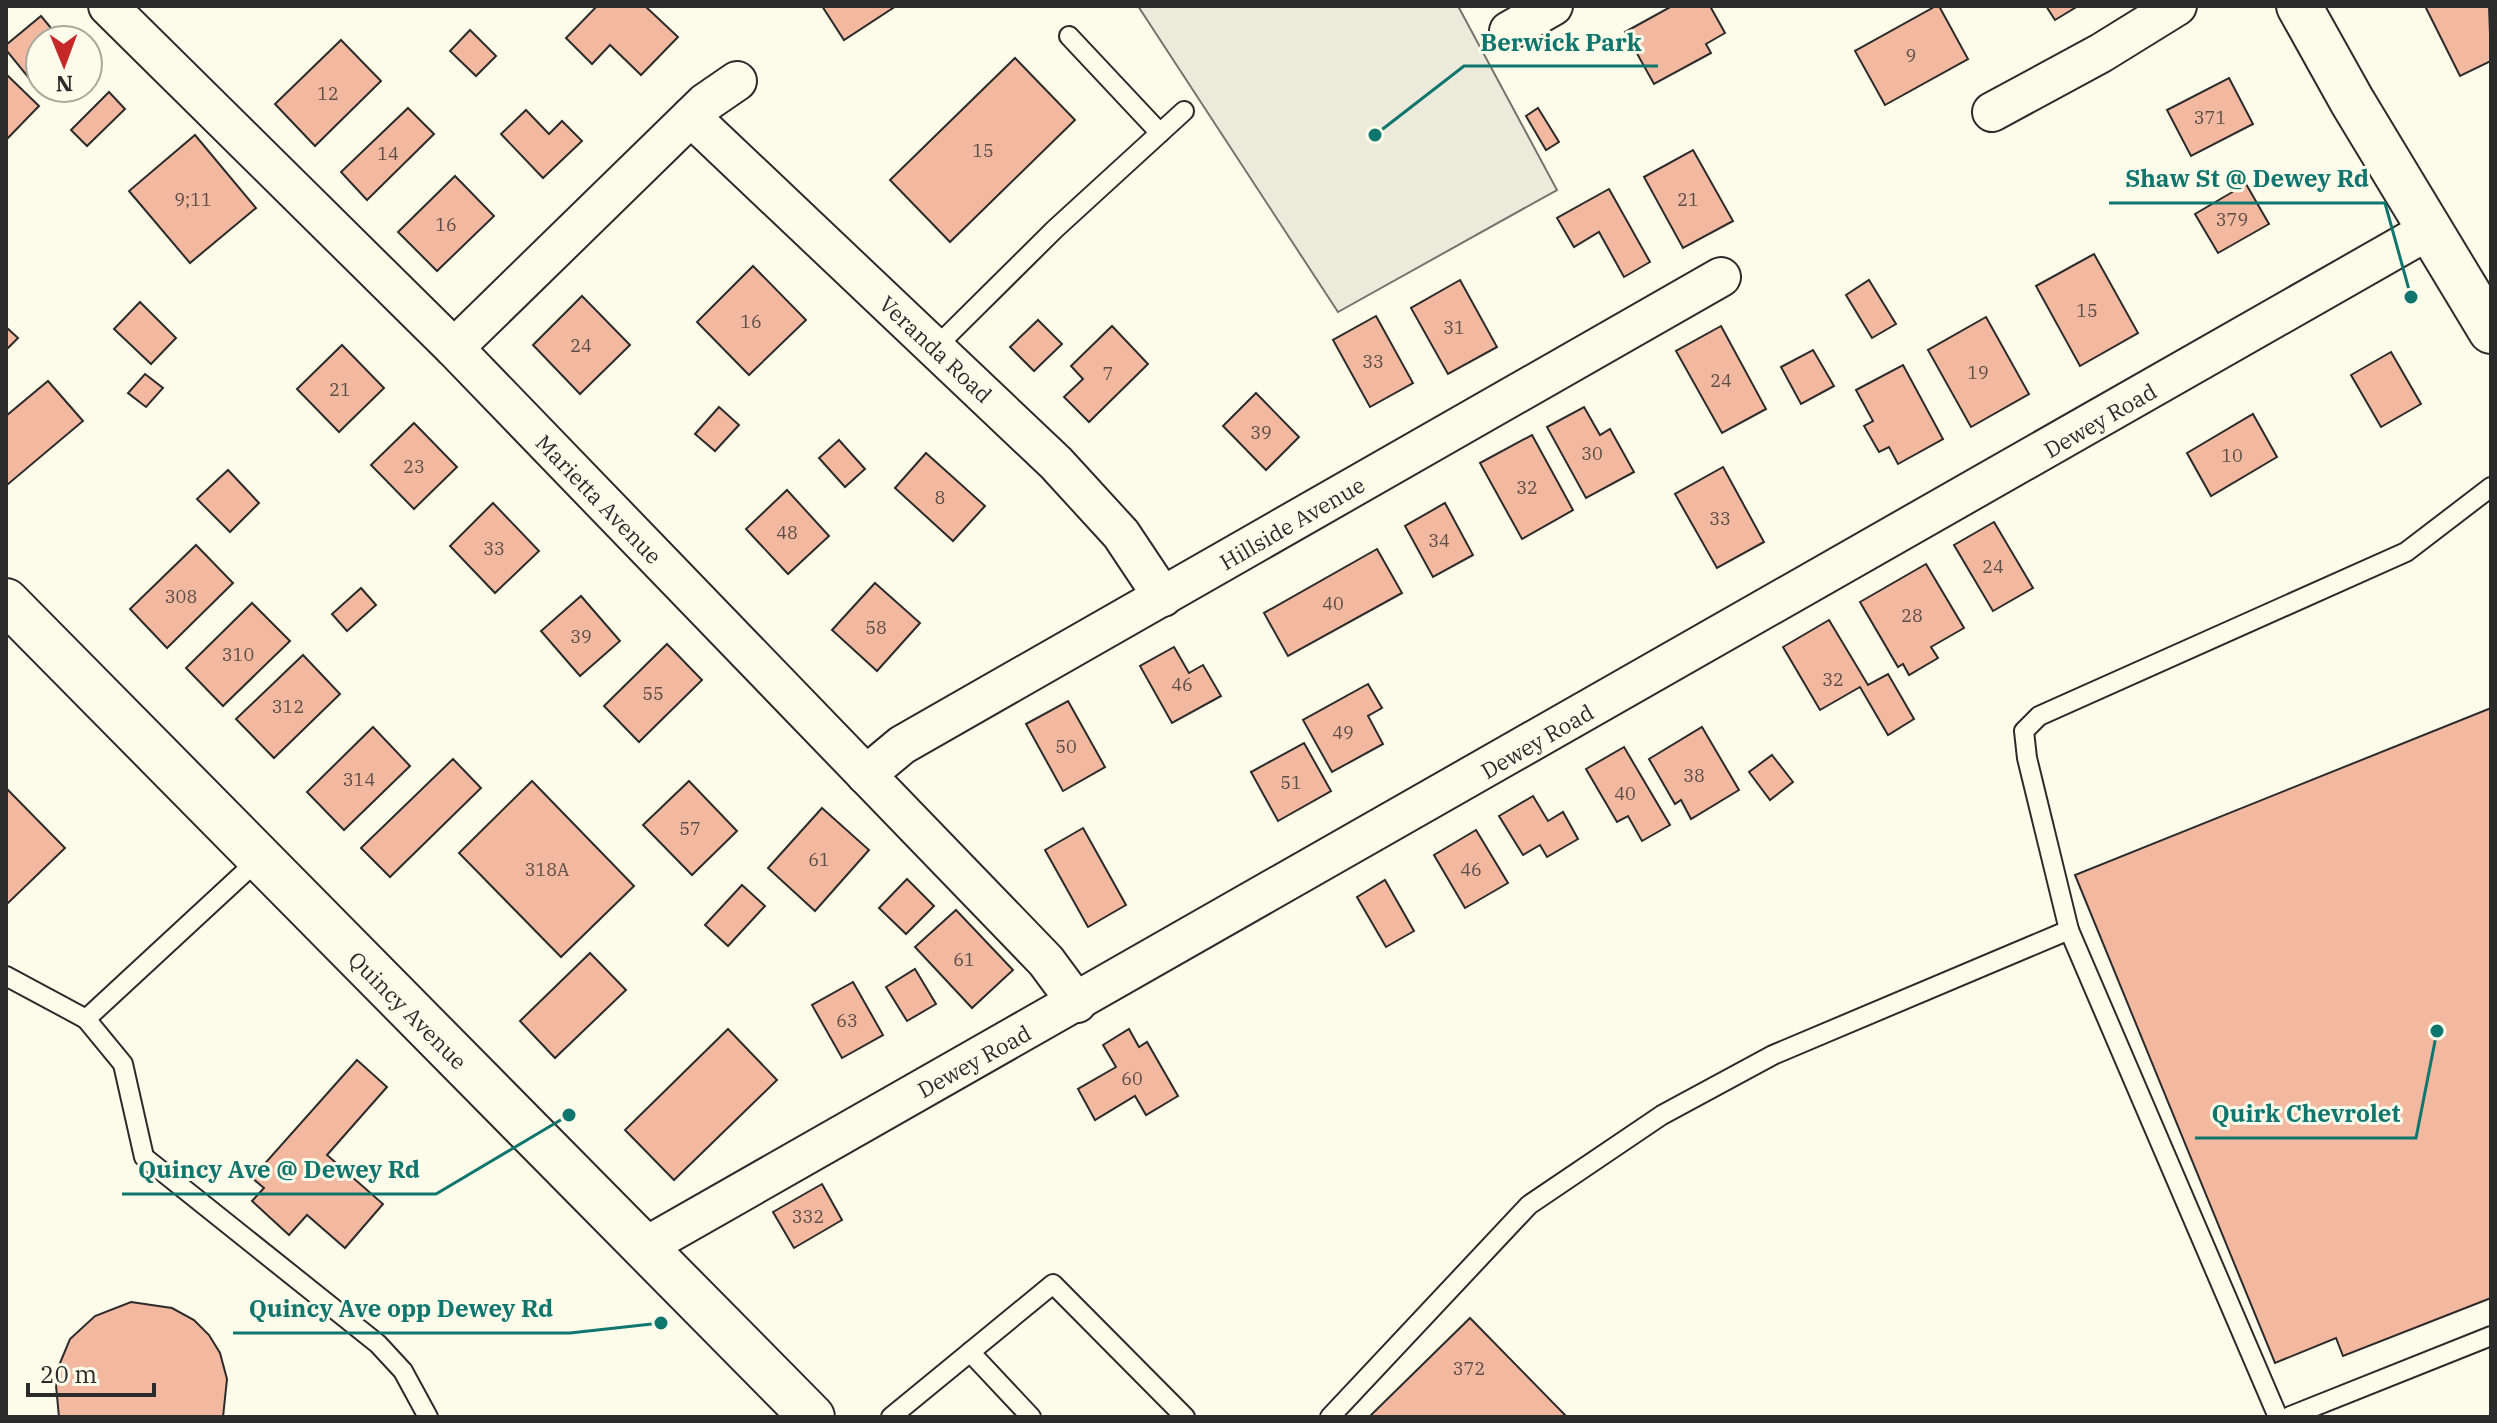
<svg xmlns="http://www.w3.org/2000/svg" width="2497" height="1423" viewBox="0 0 2497 1423" font-family="'IBM Plex Serif',serif">
  <style>
    .green { fill: #ecebdb; stroke: #74746e; stroke-width: 2 }
    .building { fill: #f2b8a0; stroke: #2b2b2b; stroke-width: 2 }
    .lines { fill: none; stroke-linecap: round; stroke-linejoin: round }
    .service-casing { stroke: #2b2b2b; stroke-width: 22 }
    .minor-casing { stroke: #2b2b2b; stroke-width: 42 }
    .tertiary-casing { stroke: #2b2b2b; stroke-width: 48 }
    .primary-casing { stroke: #2b2b2b; stroke-width: 48 }
    .service { stroke: #fdfbea; stroke-width: 18 }
    .minor { stroke: #fdfbea; stroke-width: 38 }
    .tertiary { stroke: #fdfbea; stroke-width: 44 }
    .primary { stroke: #fdfbea; stroke-width: 44 }
    .labels { text-anchor: middle; dominant-baseline: central; stroke-width: 6; stroke-linejoin: round; paint-order: stroke }
    .number-label { font-size: 18px; fill: #5d4e48 }
    .street-label { font-size: 22px; fill: #2b2b2b; stroke: #fdfbea }
    .leader { fill: none; stroke: #0f766e; stroke-width: 3 }
    .callout-dot { fill: #0f766e; stroke: #fdfbea; stroke-width: 3 }
    .callout-label { font-size: 24px; text-anchor: middle; font-weight: bold; fill: #0f766e; stroke: #fdfbea; stroke-width: 6; stroke-linejoin: round; paint-order: stroke }
  </style>
  <rect width="100%" height="100%" fill="#fdfbea"/>
  <path class="green" d="M 1138,6 L 1458,6 L 1557,190 L 1338,312 Z"/>
  <g class="building">
    <path d="M 597,6 L 645,6 L 678,37 L 641,75 L 610,45 L 592,64 L 566,38 Z"/>
    <path d="M 822,6 L 896,6 L 844,40 Z"/>
    <path d="M 1672,6 L 1710,6 L 1725,33 L 1706,44 L 1711,53 L 1654,84 L 1625,32 Z"/>
    <path d="M 1936,6 L 1939,6 L 1968,59 L 1885,105 L 1855,51 Z"/>
    <path d="M 2046,6 L 2078,6 L 2055,20 Z"/>
    <path d="M 2425,6 L 2489,6 L 2491,61 L 2460,76 Z"/>
    <path d="M 41,16 L 61,40 L 40,40 L 40,88 L 49,88 L 42,94 L 6,50 L 6,45 Z"/>
    <path d="M 470,30 L 496,56 L 476,76 L 450,51 Z"/>
    <path d="M 341,40 L 381,81 L 315,146 L 275,104 Z"/>
    <path d="M 1015,58 L 1075,120 L 950,242 L 890,180 Z"/>
    <path d="M 6,74 L 39,106 L 6,140 Z"/>
    <path d="M 2229,78 L 2253,124 L 2191,156 L 2167,110 Z"/>
    <path d="M 109,92 L 125,109 L 87,146 L 71,130 Z"/>
    <path d="M 408,108 L 434,134 L 367,200 L 341,172 Z"/>
    <path d="M 1538,108 L 1559,142 L 1546,150 L 1526,116 Z"/>
    <path d="M 526,110 L 549,134 L 562,121 L 582,141 L 543,178 L 501,134 Z"/>
    <path d="M 195,135 L 256,208 L 190,263 L 129,191 Z"/>
    <path d="M 1693,150 L 1733,221 L 1683,248 L 1644,177 Z"/>
    <path d="M 455,176 L 494,216 L 437,271 L 398,232 Z"/>
    <path d="M 2246,184 L 2269,224 L 2218,253 L 2195,214 Z"/>
    <path d="M 1609,189 L 1650,262 L 1624,277 L 1599,232 L 1574,247 L 1557,218 Z"/>
    <path d="M 2094,254 L 2138,333 L 2080,366 L 2036,286 Z"/>
    <path d="M 753,266 L 806,320 L 749,375 L 697,322 Z"/>
    <path d="M 1460,280 L 1497,347 L 1448,374 L 1411,308 Z"/>
    <path d="M 1869,280 L 1896,324 L 1872,338 L 1846,295 Z"/>
    <path d="M 582,296 L 630,345 L 580,394 L 533,345 Z"/>
    <path d="M 140,302 L 176,338 L 151,364 L 114,329 Z"/>
    <path d="M 1376,316 L 1413,383 L 1370,407 L 1333,340 Z"/>
    <path d="M 1986,317 L 2029,394 L 1971,427 L 1928,350 Z"/>
    <path d="M 1038,320 L 1062,344 L 1034,371 L 1010,347 Z"/>
    <path d="M 1112,326 L 1148,364 L 1089,422 L 1064,397 L 1083,379 L 1071,366 Z"/>
    <path d="M 1721,326 L 1766,409 L 1722,433 L 1676,351 Z"/>
    <path d="M 6,327 L 18,338 L 6,350 Z"/>
    <path d="M 342,345 L 384,388 L 339,432 L 297,389 Z"/>
    <path d="M 1813,350 L 1834,386 L 1801,404 L 1781,367 Z"/>
    <path d="M 2391,352 L 2421,404 L 2381,427 L 2351,375 Z"/>
    <path d="M 1903,365 L 1943,439 L 1898,464 L 1889,447 L 1879,452 L 1864,426 L 1873,421 L 1856,390 Z"/>
    <path d="M 145,374 L 163,388 L 146,407 L 128,393 Z"/>
    <path d="M 48,381 L 83,421 L 7,485 L 6,416 Z"/>
    <path d="M 1256,393 L 1299,437 L 1266,470 L 1223,426 Z"/>
    <path d="M 719,407 L 739,425 L 715,451 L 695,434 Z"/>
    <path d="M 1584,407 L 1600,435 L 1610,429 L 1634,472 L 1586,498 L 1547,427 Z"/>
    <path d="M 2253,414 L 2277,457 L 2211,496 L 2187,453 Z"/>
    <path d="M 414,423 L 457,467 L 414,509 L 371,465 Z"/>
    <path d="M 1532,435 L 1573,510 L 1522,539 L 1480,463 Z"/>
    <path d="M 839,440 L 865,469 L 845,487 L 819,458 Z"/>
    <path d="M 926,453 L 985,506 L 953,541 L 895,488 Z"/>
    <path d="M 1723,467 L 1764,542 L 1717,568 L 1675,494 Z"/>
    <path d="M 228,470 L 259,503 L 230,532 L 197,499 Z"/>
    <path d="M 787,490 L 829,536 L 788,574 L 746,529 Z"/>
    <path d="M 493,503 L 539,551 L 495,593 L 450,546 Z"/>
    <path d="M 1445,503 L 1473,555 L 1433,577 L 1405,526 Z"/>
    <path d="M 1994,522 L 2033,588 L 1993,611 L 1954,545 Z"/>
    <path d="M 196,545 L 233,583 L 167,648 L 130,609 Z"/>
    <path d="M 1377,549 L 1402,593 L 1288,656 L 1264,613 Z"/>
    <path d="M 1926,564 L 1964,628 L 1931,647 L 1938,658 L 1909,675 L 1903,664 L 1898,667 L 1860,602 Z"/>
    <path d="M 875,583 L 920,623 L 877,671 L 832,630 Z"/>
    <path d="M 361,588 L 376,605 L 347,631 L 332,614 Z"/>
    <path d="M 581,596 L 620,641 L 580,676 L 541,631 Z"/>
    <path d="M 252,603 L 290,641 L 223,706 L 186,668 Z"/>
    <path d="M 1829,620 L 1868,685 L 1888,674 L 1914,719 L 1888,735 L 1860,687 L 1820,710 L 1783,647 Z"/>
    <path d="M 667,644 L 702,680 L 639,742 L 604,706 Z"/>
    <path d="M 1174,647 L 1189,673 L 1203,665 L 1221,696 L 1172,723 L 1140,666 Z"/>
    <path d="M 303,655 L 340,694 L 274,758 L 236,719 Z"/>
    <path d="M 1368,684 L 1382,708 L 1368,716 L 1383,744 L 1332,772 L 1303,720 Z"/>
    <path d="M 1068,701 L 1105,767 L 1063,791 L 1026,724 Z"/>
    <path d="M 2491,708 L 2491,1298 L 2343,1356 L 2336,1338 L 2275,1363 L 2075,875 Z"/>
    <path d="M 373,727 L 410,766 L 344,830 L 307,792 Z"/>
    <path d="M 1702,727 L 1739,790 L 1691,819 L 1681,800 L 1675,804 L 1649,759 Z"/>
    <path d="M 1304,743 L 1331,791 L 1278,821 L 1251,772 Z"/>
    <path d="M 1624,747 L 1670,825 L 1642,841 L 1628,816 L 1617,822 L 1586,769 Z"/>
    <path d="M 1772,755 L 1793,782 L 1770,800 L 1749,772 Z"/>
    <path d="M 453,759 L 481,788 L 390,877 L 361,848 Z"/>
    <path d="M 532,781 L 634,886 L 561,957 L 459,853 Z"/>
    <path d="M 689,781 L 737,831 L 692,875 L 643,825 Z"/>
    <path d="M 6,788 L 65,848 L 6,905 Z"/>
    <path d="M 1533,796 L 1548,821 L 1563,812 L 1578,839 L 1547,857 L 1540,845 L 1523,855 L 1499,816 Z"/>
    <path d="M 822,808 L 869,850 L 815,911 L 768,868 Z"/>
    <path d="M 1083,828 L 1126,905 L 1088,927 L 1045,850 Z"/>
    <path d="M 1476,830 L 1508,883 L 1465,908 L 1434,855 Z"/>
    <path d="M 907,879 L 934,906 L 906,934 L 879,908 Z"/>
    <path d="M 1385,880 L 1414,931 L 1386,947 L 1357,897 Z"/>
    <path d="M 742,885 L 765,906 L 728,946 L 705,925 Z"/>
    <path d="M 956,910 L 1013,970 L 972,1008 L 915,947 Z"/>
    <path d="M 590,953 L 626,990 L 555,1058 L 520,1021 Z"/>
    <path d="M 915,969 L 936,1004 L 907,1021 L 886,987 Z"/>
    <path d="M 853,982 L 883,1035 L 842,1058 L 812,1005 Z"/>
    <path d="M 728,1029 L 777,1080 L 674,1180 L 625,1130 Z"/>
    <path d="M 1129,1029 L 1139,1047 L 1147,1042 L 1178,1096 L 1146,1115 L 1135,1096 L 1095,1120 L 1078,1089 L 1116,1067 L 1103,1045 Z"/>
    <path d="M 357,1060 L 387,1087 L 327,1155 L 383,1204 L 345,1248 L 307,1215 L 289,1235 L 252,1201 L 264,1188 L 252,1178 Z"/>
    <path d="M 822,1184 L 842,1220 L 794,1248 L 773,1212 Z"/>
    <path d="M 131,1302 L 172,1308 L 194,1320 L 209,1335 L 220,1353 L 227,1379 L 223,1417 L 59,1417 L 55,1375 L 70,1339 L 95,1316 Z"/>
    <path d="M 1470,1318 L 1567,1417 L 1369,1417 Z"/>
  </g>
  <g class="lines">
    <g class="service-casing">
      <g id="service">
        <path d="M 1069,36 L 1160,133"/>
        <path d="M 936,347 L 1055,229 L 1184,111"/>
        <path d="M 2069,930 L 2027,758 L 2024,731 L 2039,716 L 2406,552 L 2491,487"/>
        <path d="M 6,976 L 86,1019 L 259,859"/>
        <path d="M 86,1019 L 123,1064 L 144,1157 L 378,1344 L 403,1371 L 428,1417"/>
        <path d="M 970,1352 L 1031,1417"/>
        <path d="M 891,1417 L 1053,1284 L 1185,1417"/>
        <path d="M 1330,1417 L 1529,1205 L 1662,1115 L 1773,1055 L 2069,930 L 2278,1417"/>
        <path d="M 2288,1417 L 2491,1336"/>
      </g>
    </g>
    <g class="minor-casing">
      <g id="minor">
        <path d="M 108,6 L 454,348 L 1046,961 L 1077,1003"/>
        <path d="M 1509,31 L 1553,6"/>
        <path d="M 1992,112 L 2101,53 L 2177,6"/>
        <path d="M 691,117 L 1056,463 L 1121,534 L 1163,597"/>
        <path d="M 454,348 L 705,103 L 737,81"/>
        <path d="M 866,775 L 902,745 L 1721,277"/>
        <path d="M 643,1248 L 2429,230"/>
      </g>
    </g>
    <g class="tertiary-casing">
      <path id="tertiary" d="M 2299,6 L 2352,101 L 2491,331"/>
    </g>
    <g class="primary-casing">
      <path id="primary" d="M 6,601 L 812,1417"/>
    </g>
    <use href="#service" class="service"/>
    <use href="#minor" class="minor"/>
    <use href="#tertiary" class="tertiary"/>
    <use href="#primary" class="primary"/>
  </g>
  <g class="labels">
    <g class="number-label">
      <text x="1911" y="55">9</text>
      <text x="328" y="93">12</text>
      <text x="2210" y="117">371</text>
      <text x="983" y="150">15</text>
      <text x="388" y="153">14</text>
      <text x="193" y="199">9;11</text>
      <text x="1688" y="199">21</text>
      <text x="2232" y="219">379</text>
      <text x="446" y="224">16</text>
      <text x="2087" y="310">15</text>
      <text x="751" y="321">16</text>
      <text x="1454" y="327">31</text>
      <text x="581" y="345">24</text>
      <text x="1373" y="361">33</text>
      <text x="1978" y="372">19</text>
      <text x="1108" y="373">7</text>
      <text x="1721" y="380">24</text>
      <text x="340" y="389">21</text>
      <text x="1261" y="432">39</text>
      <text x="1592" y="453">30</text>
      <text x="2232" y="455">10</text>
      <text x="414" y="466">23</text>
      <text x="1527" y="487">32</text>
      <text x="940" y="497">8</text>
      <text x="1720" y="518">33</text>
      <text x="787" y="532">48</text>
      <text x="1439" y="540">34</text>
      <text x="494" y="548">33</text>
      <text x="1993" y="566">24</text>
      <text x="181" y="596">308</text>
      <text x="1333" y="603">40</text>
      <text x="1912" y="615">28</text>
      <text x="876" y="627">58</text>
      <text x="581" y="636">39</text>
      <text x="238" y="654">310</text>
      <text x="1833" y="679">32</text>
      <text x="1182" y="684">46</text>
      <text x="653" y="693">55</text>
      <text x="288" y="706">312</text>
      <text x="1343" y="732">49</text>
      <text x="1066" y="746">50</text>
      <text x="1694" y="775">38</text>
      <text x="359" y="779">314</text>
      <text x="1291" y="782">51</text>
      <text x="1625" y="793">40</text>
      <text x="690" y="828">57</text>
      <text x="819" y="859">61</text>
      <text x="547" y="869">318A</text>
      <text x="1471" y="869">46</text>
      <text x="964" y="959">61</text>
      <text x="847" y="1020">63</text>
      <text x="1132" y="1078">60</text>
      <text x="808" y="1216">332</text>
      <text x="1469" y="1368">372</text>
    </g>
    <g class="street-label">
      <text transform="translate(936 349) rotate(43)">Veranda Road</text>
      <text transform="translate(2100 420) rotate(-30)">Dewey Road</text>
      <text transform="translate(599 499) rotate(46)">Marietta Avenue</text>
      <text transform="translate(1292 523) rotate(-30)">Hillside Avenue</text>
      <text transform="translate(1537 741) rotate(-30)">Dewey Road</text>
      <text transform="translate(408 1010) rotate(45)">Quincy Avenue</text>
      <text transform="translate(974 1061) rotate(-29)">Dewey Road</text>
    </g>
  </g>
  <path class="leader" d="M1375 135L1464 66H1658M2411 297L2385 203H2109M2437 1031L2416 1138H2195M569 1115L436 1194H122M661 1323L570 1333H233"/>
  <g class="callout-dot">
    <circle cx="1375" cy="135" r="8"/>
    <circle cx="2411" cy="297" r="8"/>
    <circle cx="2437" cy="1031" r="8"/>
    <circle cx="569" cy="1115" r="8"/>
    <circle cx="661" cy="1323" r="8"/>
  </g>
  <g class="callout-label">
    <text x="1561" y="51">Berwick Park</text>
    <text x="2247" y="187">Shaw St @ Dewey Rd</text>
    <text x="2306" y="1122">Quirk Chevrolet</text>
    <text x="279" y="1178">Quincy Ave @ Dewey Rd</text>
    <text x="401" y="1317">Quincy Ave opp Dewey Rd</text>
  </g>
  <rect width="2497" height="1423" fill="none" stroke="#2b2b2b" stroke-width="16"/>
  <g transform="translate(64 64) rotate(179)"><circle r="38" fill="#fdfbea" stroke="#a9a89e" stroke-width="2"/>
  <path d="M0-6L14 30L0 20L-14 30Z" fill="#c62828"/>
  <text y="-12" font-size="22" font-weight="bold" text-anchor="middle" fill="#2b2b2b">N</text>
  </g>
  <path d="M28 1383v12h126v-12" fill="none" stroke="#2b2b2b" stroke-width="4"/>
  <text x="40" y="1383" font-size="24" fill="#2b2b2b" stroke="#fdfbea" stroke-width="6" paint-order="stroke">20 m</text>
</svg>
